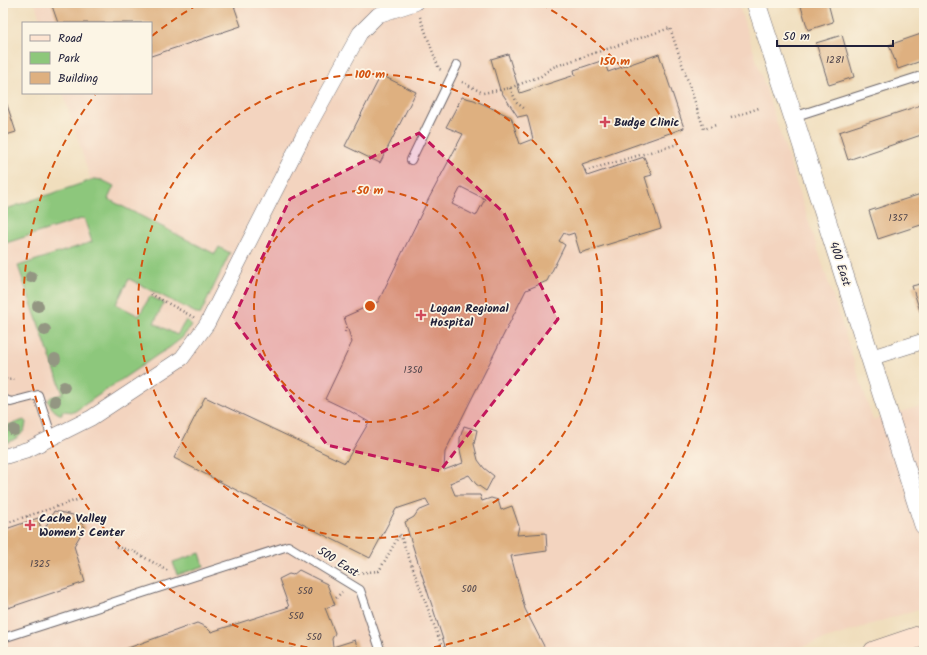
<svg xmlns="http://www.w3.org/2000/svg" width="927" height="655" viewBox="0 0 927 655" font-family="Kalam,sans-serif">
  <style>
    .built { fill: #f3d4bf }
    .green { fill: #8dc77b; stroke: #58745b }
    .building { fill: #deb080; fill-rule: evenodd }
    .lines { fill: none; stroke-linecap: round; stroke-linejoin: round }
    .service-casing { stroke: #6a6468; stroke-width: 10 }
    .minor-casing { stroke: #6a6468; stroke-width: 16 }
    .tertiary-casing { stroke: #6a6468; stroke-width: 20 }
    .secondary-casing { stroke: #6a6468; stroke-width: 22 }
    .path { stroke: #6a6468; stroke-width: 2.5; stroke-dasharray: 1 3; stroke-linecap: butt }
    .service { stroke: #fff; stroke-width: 8 }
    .minor { stroke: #fff; stroke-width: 15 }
    .tertiary { stroke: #fff; stroke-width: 19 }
    .secondary { stroke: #fde4d1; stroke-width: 21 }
    .tree { fill: #939682 }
    .marked { fill: #c2185b; fill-opacity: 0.2; stroke: #c2185b; stroke-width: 3; stroke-dasharray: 8 5; stroke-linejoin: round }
    .ring { fill: none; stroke: #d45411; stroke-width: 2; stroke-dasharray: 7 5 }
    .poi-dot { fill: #d1495b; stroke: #fcf5e5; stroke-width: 1.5 }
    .labels { text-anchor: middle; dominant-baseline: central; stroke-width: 3.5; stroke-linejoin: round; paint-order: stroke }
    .number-label { font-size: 10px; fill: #51464c }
    .poi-label { font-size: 12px; font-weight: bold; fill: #22223b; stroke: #fcf5e5; text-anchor: start }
    .street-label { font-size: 12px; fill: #22223b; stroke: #fcf5e5 }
    .centre { fill: #d45411; stroke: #fcf5e5; stroke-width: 2 }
    .ring-label { font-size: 12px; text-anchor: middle; font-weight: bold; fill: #d45411; stroke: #fcf5e5; stroke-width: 3.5; stroke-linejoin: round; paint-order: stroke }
  </style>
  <rect width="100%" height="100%" fill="#fcf5e5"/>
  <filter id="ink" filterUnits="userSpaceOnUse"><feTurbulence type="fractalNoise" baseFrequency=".025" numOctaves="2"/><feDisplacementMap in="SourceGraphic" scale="8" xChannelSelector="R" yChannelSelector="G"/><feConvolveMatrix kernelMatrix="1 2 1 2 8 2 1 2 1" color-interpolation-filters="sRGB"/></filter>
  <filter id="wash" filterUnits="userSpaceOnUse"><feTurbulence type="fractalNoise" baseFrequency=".012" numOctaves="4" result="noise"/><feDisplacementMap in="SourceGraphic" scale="16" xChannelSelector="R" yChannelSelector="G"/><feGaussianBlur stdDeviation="0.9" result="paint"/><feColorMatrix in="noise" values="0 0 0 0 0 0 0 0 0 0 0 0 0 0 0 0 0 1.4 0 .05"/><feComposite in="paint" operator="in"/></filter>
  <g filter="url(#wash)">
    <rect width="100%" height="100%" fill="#f0debd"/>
    <path class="built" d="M 35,3 L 738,3 L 873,420 L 924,405 L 924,607 L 786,652 L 3,652 L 3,210 L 91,181 L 63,93 L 151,93 L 151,23 L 41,23 Z"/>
    <g class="green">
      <path d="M 95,179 L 102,180 L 114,186 L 108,199 L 215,254 L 219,247 L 230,253 L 200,315 L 129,279 L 116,304 L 139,316 L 150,296 L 164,303 L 154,323 L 177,335 L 186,320 L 192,325 L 182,338 L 169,348 L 159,354 L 74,412 L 62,411 L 62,415 C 54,412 51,408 48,400 L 51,397 L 63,394 L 18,266 L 92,242 L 84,218 L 3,244 L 3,210 Z"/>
      <path d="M 24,420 L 26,422 C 26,435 13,441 3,444 L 3,427 Z"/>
      <path d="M 200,553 L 204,566 L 177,575 L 173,562 Z"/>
    </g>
    <g id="blocks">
      <g class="building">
        <path d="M 51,3 L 233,3 L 241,26 L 151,56 L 151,23 L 58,23 Z"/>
        <path d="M 800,3 L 828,3 L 833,22 L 808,30 Z"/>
        <path d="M 924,33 L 924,60 L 898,69 L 889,45 Z"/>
        <path d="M 842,35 L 854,77 L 829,85 L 816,43 Z"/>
        <path d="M 508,54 L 520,93 L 575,75 L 574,70 L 604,60 L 608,72 L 659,54 L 684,128 L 582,164 L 587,176 L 644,157 L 652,175 L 645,177 L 661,228 L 580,253 L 574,233 L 568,235 L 564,233 L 559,241 L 565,245 L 547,281 L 526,290 L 445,452 L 444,470 L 463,463 L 460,450 L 460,438 L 464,426 L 477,430 L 474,444 L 478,460 L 484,468 L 494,476 L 486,491 L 476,484 L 469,475 L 450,483 L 455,495 L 480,495 L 482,501 L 491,498 L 498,500 L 501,510 L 512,506 L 519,526 L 517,535 L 546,533 L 547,551 L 511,556 L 525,609 L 547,652 L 447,652 L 405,522 L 414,517 L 418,511 L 430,506 L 426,499 L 396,509 L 370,558 L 316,531 L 174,458 L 205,397 L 345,463 L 369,422 L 348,410 L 325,399 L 352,342 L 344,317 L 378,302 L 428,200 L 463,134 L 446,127 L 462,97 L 474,100 L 511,117 L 520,144 L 533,139 L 527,115 L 518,117 L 500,90 L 491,59 ZM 461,187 L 485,199 L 476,216 L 452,204 Z"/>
        <path d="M 381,75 L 416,92 L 380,163 L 345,146 Z"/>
        <path d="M 3,93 L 16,132 L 3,136 Z"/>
        <path d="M 924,104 L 924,134 L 848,160 L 839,132 Z"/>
        <path d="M 924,193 L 924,224 L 878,239 L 869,211 Z"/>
        <path d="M 924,283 L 924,313 L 921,314 L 912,286 Z"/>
        <path d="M 54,511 L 73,515 L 85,527 L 74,546 L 85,582 L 8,608 L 4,597 L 3,598 L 3,530 L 38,518 L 41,529 L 45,528 Z"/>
        <path d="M 299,570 L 327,584 L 335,605 L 325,608 L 335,633 L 332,639 L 333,647 L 355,640 L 359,652 L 297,652 L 292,648 L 281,652 L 117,652 L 197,623 L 206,627 L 211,632 L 289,607 L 279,579 L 289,574 L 293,575 Z"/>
      </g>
    </g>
  </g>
  <g filter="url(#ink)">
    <use href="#blocks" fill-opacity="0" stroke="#6a6468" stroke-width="1"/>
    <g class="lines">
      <g class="service-casing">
        <g id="service">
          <path d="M 793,117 L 924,75"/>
          <path d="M 411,160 L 457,65"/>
          <path d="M 3,399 L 11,402 L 38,395 L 52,438"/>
          <path d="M 3,638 L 288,546 L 360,590 L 381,652"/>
        </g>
      </g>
      <g class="minor-casing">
        <g id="minor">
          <path d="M 870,358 L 924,341"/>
          <path d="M 3,457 L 29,449 L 91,418 L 182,358 L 207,324 L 302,138 L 360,33 L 378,15 L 415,3"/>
        </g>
      </g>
      <g class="tertiary-casing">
        <path id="tertiary" d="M 756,3 L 796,125 L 924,525"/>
      </g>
      <g class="secondary-casing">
        <path id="secondary" d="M 874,652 L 924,635"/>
      </g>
      <g class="path">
        <path d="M 420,17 L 439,69 L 442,70"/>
        <path d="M 462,82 L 483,93 L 510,88 L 541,76 L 553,67 L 670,28 L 704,129 L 716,125"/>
        <path d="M 510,88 L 517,103 L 525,109"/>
        <path d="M 731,118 L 759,108"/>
        <path d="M 585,171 L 678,144"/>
        <path d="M 151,294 L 195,318"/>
        <path d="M 345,332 L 347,325"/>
        <path d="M 3,376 L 7,380 L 16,379"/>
        <path d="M 27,516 L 29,521"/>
        <path d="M 3,524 L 83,498"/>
        <path d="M 116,547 L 133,551 L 170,572"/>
        <path d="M 355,575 L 357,573 L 379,571 L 400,534 L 444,652"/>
        <path d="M 336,598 L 342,592"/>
        <path d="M 3,601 L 6,600"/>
      </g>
      <use href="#service" class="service"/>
      <use href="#minor" class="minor"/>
      <use href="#tertiary" class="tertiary"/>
      <use href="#secondary" class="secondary"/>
    </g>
    <g class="tree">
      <circle cx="31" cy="277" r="6"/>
      <circle cx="38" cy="306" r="6"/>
      <circle cx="45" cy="330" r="6"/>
      <circle cx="55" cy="359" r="6"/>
      <circle cx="64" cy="387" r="6"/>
      <circle cx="55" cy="401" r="6"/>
      <circle cx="14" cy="430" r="6"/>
    </g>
  </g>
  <path class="marked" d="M 419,133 L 504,213 L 558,319 L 440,471 L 327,445 L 233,319 L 290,199 Z"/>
  <g class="ring">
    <circle cx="370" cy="306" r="116"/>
    <circle cx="370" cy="306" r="232"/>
    <path d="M343 652A347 347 0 0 1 95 95M152 36A347 347 0 0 1 199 4M541 4A347 347 0 0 1 397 652"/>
  </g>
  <g class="poi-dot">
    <path d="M603 116h4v4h4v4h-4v4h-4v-4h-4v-4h4z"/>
    <path d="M419 309h4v4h4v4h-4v4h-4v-4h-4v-4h4z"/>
    <path d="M28 519h4v4h4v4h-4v4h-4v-4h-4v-4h4z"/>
  </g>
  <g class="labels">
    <g class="number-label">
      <text x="835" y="60">1281</text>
      <text x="898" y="218">1357</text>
      <text x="413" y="370">1350</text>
      <text x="40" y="564">1325</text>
      <text x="469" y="589">500</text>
      <text x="305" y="591">550</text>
      <text x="296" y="616">550</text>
      <text x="314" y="637">550</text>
    </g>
    <g class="poi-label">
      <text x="614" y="122">Budge Clinic</text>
      <text x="430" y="308">Logan Regional<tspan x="430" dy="14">Hospital</tspan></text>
      <text x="39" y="518">Cache Valley<tspan x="39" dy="14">Women's Center</tspan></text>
    </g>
    <g class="street-label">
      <text transform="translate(840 264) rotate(72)">400 East</text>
      <text transform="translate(338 562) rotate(32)">500 East</text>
    </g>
  </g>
  <circle cx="370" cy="306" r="6" class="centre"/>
  <g class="ring-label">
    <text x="615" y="65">150 m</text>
    <text x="370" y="78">100 m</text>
    <text x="370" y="194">50 m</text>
  </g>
  <rect width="927" height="655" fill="none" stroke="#fcf5e5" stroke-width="16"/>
  <rect x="22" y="22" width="130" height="72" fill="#fcf5e5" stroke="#a5a1a1"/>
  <rect x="30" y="35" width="20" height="6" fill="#fde4d1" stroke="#a5a1a1"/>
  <text x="58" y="42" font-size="12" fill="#22223b">Road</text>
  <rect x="30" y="52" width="20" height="12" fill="#8dc77b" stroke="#a5a1a1"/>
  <text x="58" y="62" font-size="12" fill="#22223b">Park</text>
  <rect x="30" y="72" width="20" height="12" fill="#deb080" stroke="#a5a1a1"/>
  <text x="58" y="82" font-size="12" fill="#22223b">Building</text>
  <path d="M777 40v6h116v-6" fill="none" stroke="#22223b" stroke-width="2"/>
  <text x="783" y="40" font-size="12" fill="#22223b" stroke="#fcf5e5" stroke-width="3" paint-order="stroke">50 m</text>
</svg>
